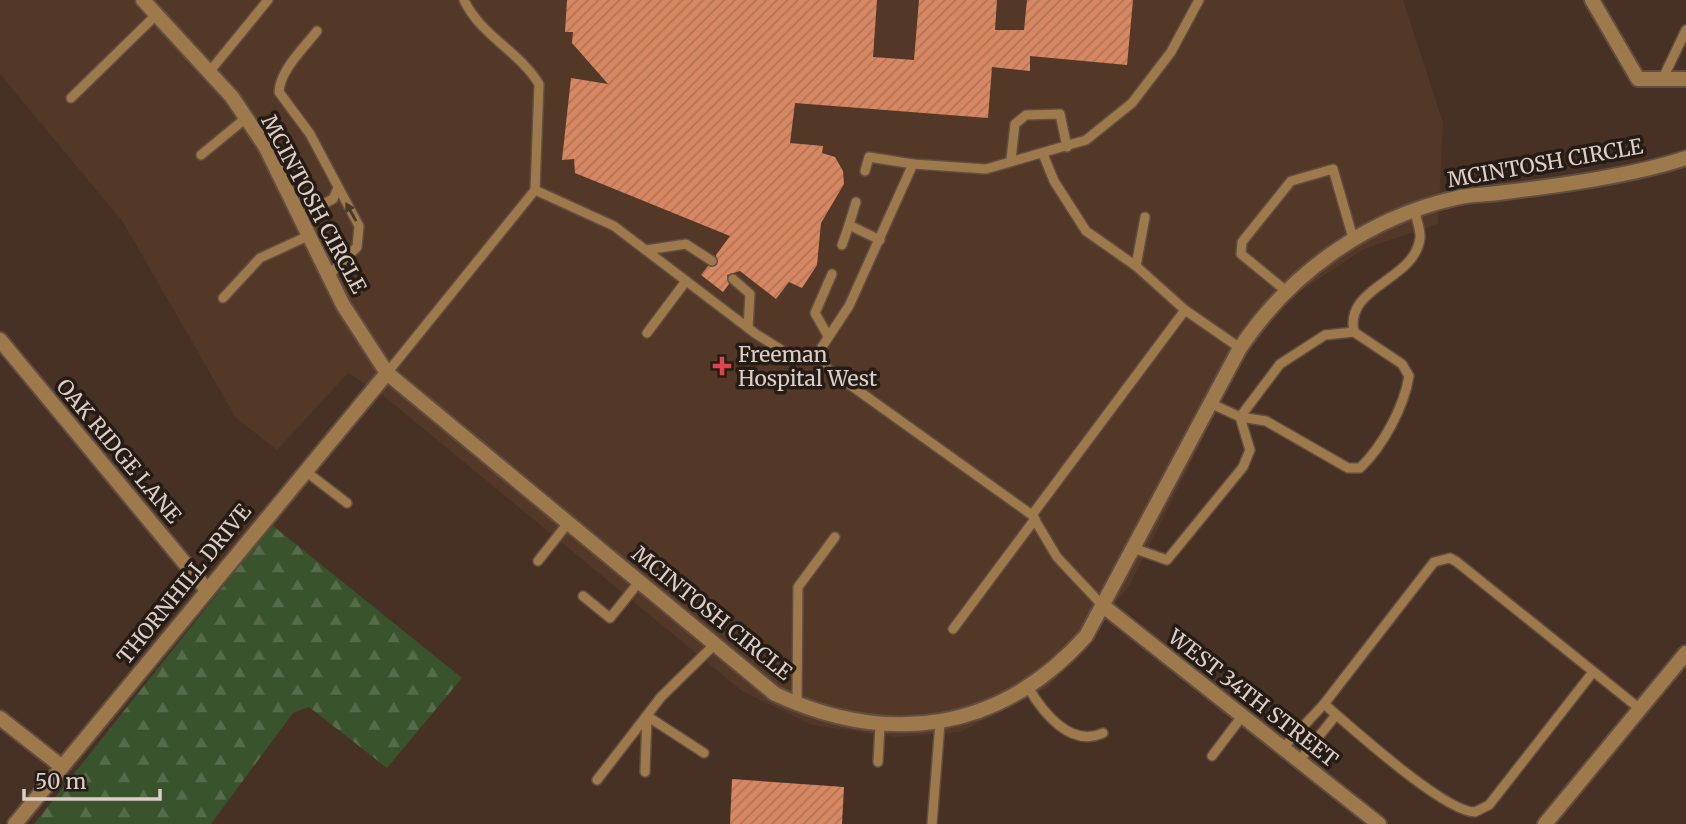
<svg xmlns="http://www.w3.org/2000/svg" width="1686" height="824" viewBox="0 0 1686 824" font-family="Merriweather,serif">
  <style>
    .built { fill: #543827 }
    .forest { fill: url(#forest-firs) }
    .building { fill: url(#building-hatch) }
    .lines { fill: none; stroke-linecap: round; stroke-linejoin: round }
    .lane-casing { stroke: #614d41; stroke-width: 12 }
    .street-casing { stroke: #614d41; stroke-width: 18 }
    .lane { stroke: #9d794c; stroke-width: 9 }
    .street { stroke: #9d794c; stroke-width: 14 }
    .oneway { fill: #493826 }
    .health-dot { fill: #e0444e; stroke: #251c16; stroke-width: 2.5 }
    .labels { text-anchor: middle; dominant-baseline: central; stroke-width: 7; stroke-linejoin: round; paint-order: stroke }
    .street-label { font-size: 21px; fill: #ddcfc7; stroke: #251c16 }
    .poi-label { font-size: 21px; fill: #ddcfc7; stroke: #251c16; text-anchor: start }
  </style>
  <defs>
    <pattern id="forest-firs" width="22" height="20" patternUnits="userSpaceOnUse" patternTransform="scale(1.75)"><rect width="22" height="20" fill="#39532c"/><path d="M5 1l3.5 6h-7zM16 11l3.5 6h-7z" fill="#556b49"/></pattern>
    <pattern id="building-hatch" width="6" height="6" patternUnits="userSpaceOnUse" patternTransform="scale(1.75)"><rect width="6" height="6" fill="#d78762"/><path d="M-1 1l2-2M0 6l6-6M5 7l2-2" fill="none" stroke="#b27558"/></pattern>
  </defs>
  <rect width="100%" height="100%" fill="#463124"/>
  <path class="built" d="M 0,0 L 1403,0 L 1443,123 L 1438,224 L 1364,249 L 1290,298 L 1242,360 L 1129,586 L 1049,687 L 960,732 L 897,737 L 812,725 L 742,691 L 380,393 L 348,373 L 277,450 L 236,418 L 123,222 L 0,74 Z"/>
  <path class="forest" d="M 272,525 L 462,678 L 387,768 L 309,707 L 293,713 L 211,824 L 34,824 Z"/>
  <g class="building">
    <path d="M 567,0 L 877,0 L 873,57 L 914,60 L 919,0 L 997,0 L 995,30 L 1024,30 L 1027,0 L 1133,0 L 1127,65 L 1030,56 L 1030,71 L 992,67 L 988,118 L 795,103 L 790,143 L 823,146 L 822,153 L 835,157 L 843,171 L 844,184 L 821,223 L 817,265 L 802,288 L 789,282 L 776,299 L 740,271 L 727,275 L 729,284 L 723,292 L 701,275 L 708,266 L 717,265 L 716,255 L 730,236 L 575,173 L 574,159 L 562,160 L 571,78 L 608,84 L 572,43 L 573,32 L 565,32 Z"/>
    <path d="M 732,779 L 844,787 L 842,824 L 730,824 Z"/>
  </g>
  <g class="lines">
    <g class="lane-casing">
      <g id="lane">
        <path d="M 317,31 C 304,48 280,70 279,92 L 310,134 L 359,226 L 357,247 L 330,274"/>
        <path d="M 210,71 L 268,0"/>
        <path d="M 1663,78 L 1686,30"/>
        <path d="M 71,98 L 157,14"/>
        <path d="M 1043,154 L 1054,181 L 1086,231 L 1136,266 L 1185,310 L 1240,348"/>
        <path d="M 201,155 L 246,118"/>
        <path d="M 1011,159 L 1015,124 L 1026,115 L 1060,114 L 1067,147"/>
        <path d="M 865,171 L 869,157 L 913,164"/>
        <path d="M 535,190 L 614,226 L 756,334 L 793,357 L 814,359 L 1032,515 L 1057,557 L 1102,605"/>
        <path d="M 856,202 L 849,225 L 880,240"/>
        <path d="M 301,216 L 333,199 L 338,188"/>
        <path d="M 842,245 L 849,225"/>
        <path d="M 646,250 L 686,244 L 712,261"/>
        <path d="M 1136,266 L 1145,217"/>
        <path d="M 733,279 L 750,294 L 748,328"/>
        <path d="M 1285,290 L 1241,254 L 1242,242 L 1291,181 L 1333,169 L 1353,238"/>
        <path d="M 223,298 L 260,258 L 310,235"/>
        <path d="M 1354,332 L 1402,364 L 1409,376 C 1404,407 1383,446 1360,468 L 1348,468 L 1266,421 L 1240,417 L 1280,364 L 1325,335 Z"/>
        <path d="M 1354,332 C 1344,286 1415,281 1420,238 C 1421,231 1416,219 1415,211"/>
        <path d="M 647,333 L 686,281"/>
        <path d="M 828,336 L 815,313 L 832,274"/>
        <path d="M 814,359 L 849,306 L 913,164 L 986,169 L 1086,140 L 1132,103 L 1171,52 L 1199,0"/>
        <path d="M 387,373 L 535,190 L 539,84 C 519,51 481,36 464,0"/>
        <path d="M 304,470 L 347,503"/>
        <path d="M 1032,515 L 1185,310"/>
        <path d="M 1133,548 L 1167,560 L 1243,467 L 1250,450 L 1240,417 L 1210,403"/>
        <path d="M 538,561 L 568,523"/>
        <path d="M 583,596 L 610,618 L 639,582"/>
        <path d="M 953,629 L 1035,519"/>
        <path d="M 1593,672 L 1489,805 L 1475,812 C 1444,812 1351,727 1324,704 L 1434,562 L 1450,558 L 1457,562 L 1640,709"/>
        <path d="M 1028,687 C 1043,713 1071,748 1103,733"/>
        <path d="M 797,704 L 798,587 L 835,537"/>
        <path d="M 647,716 L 704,753"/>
        <path d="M 1283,748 L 1324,704"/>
        <path d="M 1212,756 L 1243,715"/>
        <path d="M 1299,761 L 1336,715"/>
        <path d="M 878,762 L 880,725"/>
        <path d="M 645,772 L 647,716"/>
        <path d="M 597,780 L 661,697 L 714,645"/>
        <path d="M 932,824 L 940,723"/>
      </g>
    </g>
    <g class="street-casing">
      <g id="street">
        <path d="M 143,0 L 232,97 L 265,146 L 343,305 L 387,373 L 775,694 C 889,747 1000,732 1086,636 L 1240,348 C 1290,273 1367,218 1456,198 C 1470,194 1484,195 1498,193 C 1556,186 1632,176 1686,158"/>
        <path d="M 1592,0 L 1638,79 L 1686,79"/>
        <path d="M 0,340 L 207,590"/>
        <path d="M 1102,605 L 1379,824"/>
        <path d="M 0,718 L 61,766"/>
        <path d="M 15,824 L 387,373"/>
        <path d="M 1545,824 L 1686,653"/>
      </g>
    </g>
    <use href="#lane" class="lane"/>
    <use href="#street" class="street"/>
  </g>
  <defs><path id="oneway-solid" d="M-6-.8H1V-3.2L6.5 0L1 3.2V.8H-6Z" transform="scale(1.75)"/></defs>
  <use class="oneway" href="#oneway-solid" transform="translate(351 212) rotate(-119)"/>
  <path class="health-dot" d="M718.5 355.5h7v7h7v7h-7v7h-7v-7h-7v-7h7z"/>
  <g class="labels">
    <g class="street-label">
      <text transform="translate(1545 163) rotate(-10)">MCINTOSH CIRCLE</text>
      <text transform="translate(314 204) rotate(62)">MCINTOSH CIRCLE</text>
      <text transform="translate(119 451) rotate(50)">OAK RIDGE LANE</text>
      <text transform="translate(184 584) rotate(-51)">THORNHILL DRIVE</text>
      <text transform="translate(712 613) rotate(39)">MCINTOSH CIRCLE</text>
      <text transform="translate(1253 698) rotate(38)">WEST 34TH STREET</text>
    </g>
    <g class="poi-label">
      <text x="738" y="354">Freeman<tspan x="738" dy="24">Hospital West</tspan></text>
    </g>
  </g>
  <path d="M24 789v10h136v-10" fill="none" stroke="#ddcfc7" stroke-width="3.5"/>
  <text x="35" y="789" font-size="21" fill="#ddcfc7" stroke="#251c16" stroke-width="5" paint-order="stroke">50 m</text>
</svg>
